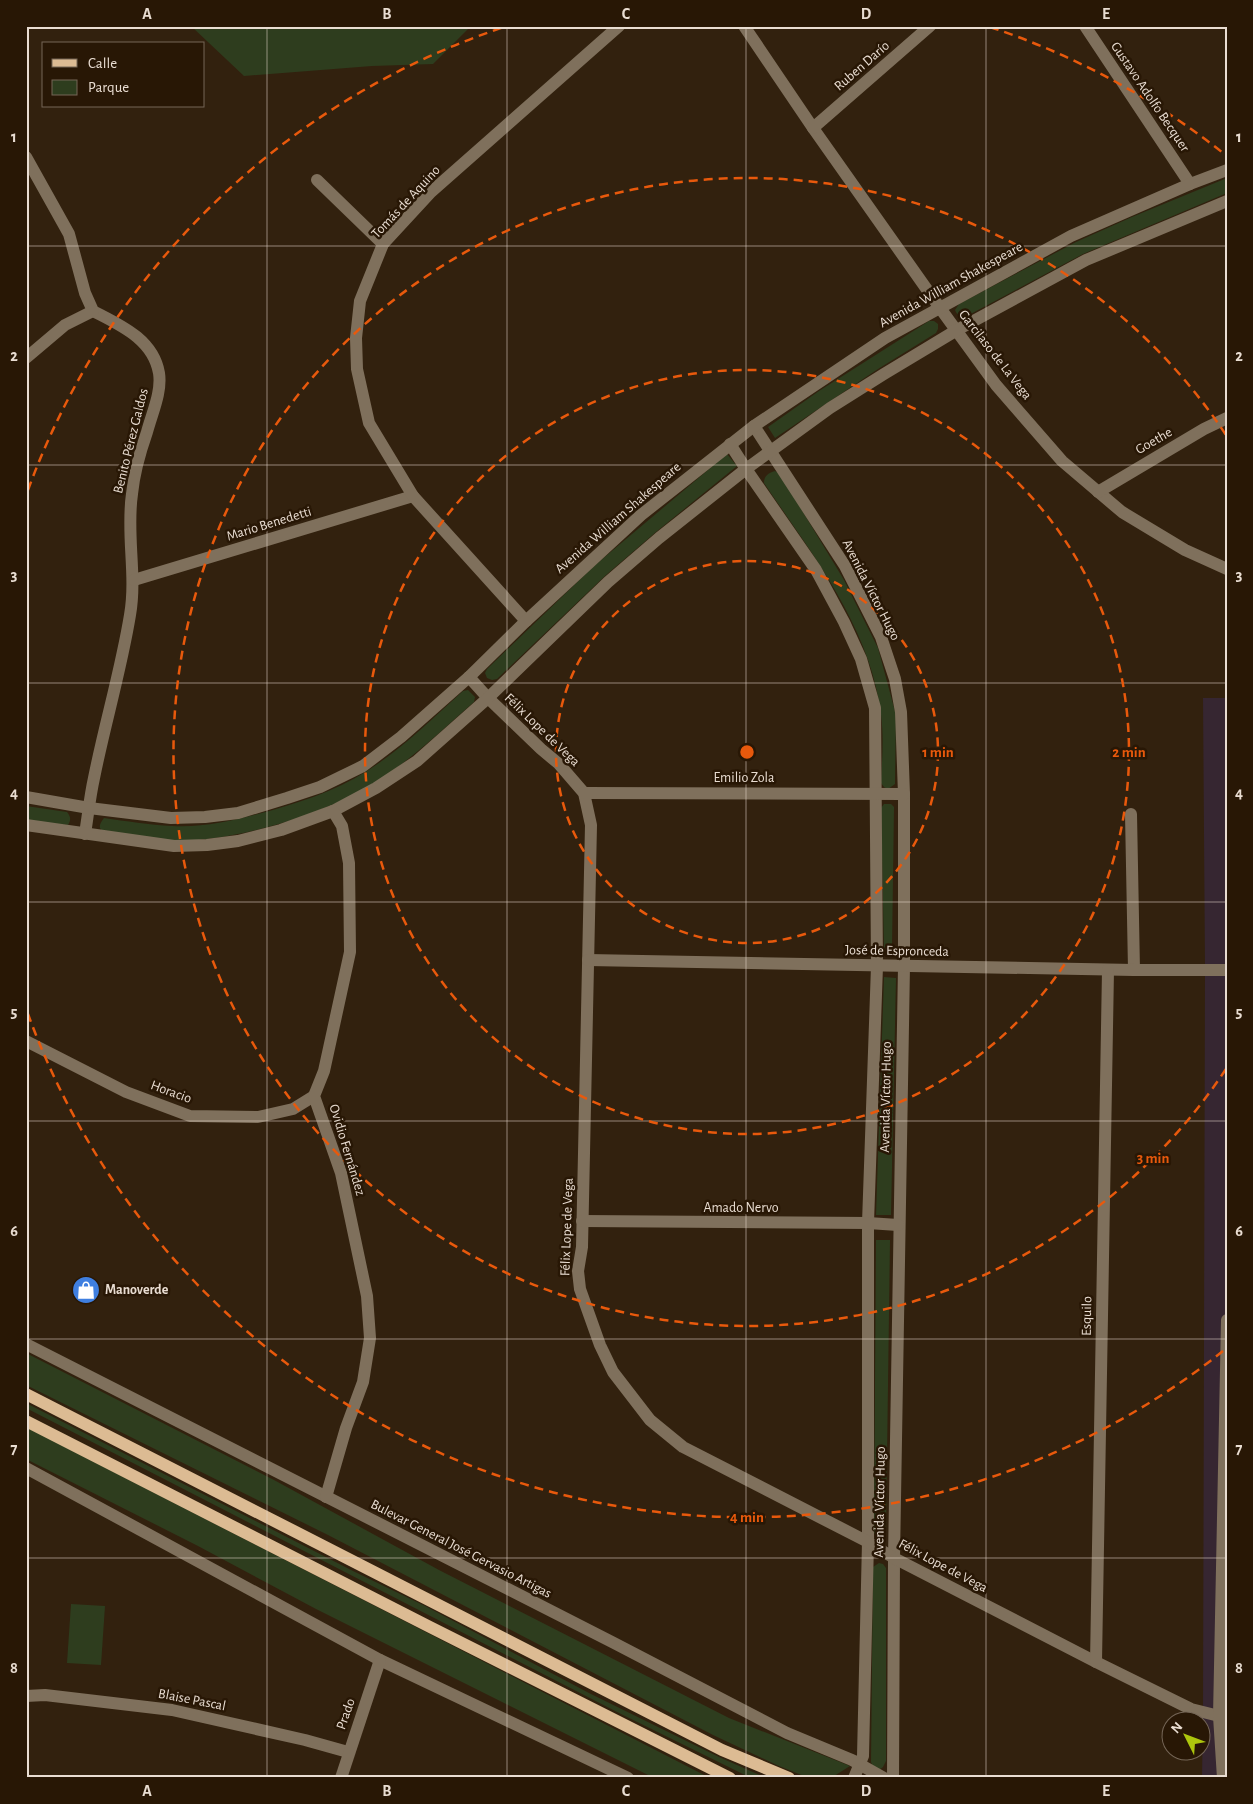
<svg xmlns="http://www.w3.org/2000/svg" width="1253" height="1804" viewBox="0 0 1253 1804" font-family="'Alegreya Sans',sans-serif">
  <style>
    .education { fill: #362631 }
    .green { fill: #2e3d1e }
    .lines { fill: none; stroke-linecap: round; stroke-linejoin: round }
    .minor { stroke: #7f705c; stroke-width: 12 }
    .major { stroke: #dcbb93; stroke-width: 12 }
    .grid { fill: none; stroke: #e9ddd2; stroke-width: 1; stroke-opacity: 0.55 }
    .ring { fill: none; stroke: #e8590c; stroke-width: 2.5; stroke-dasharray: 9 6 }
    .labels { text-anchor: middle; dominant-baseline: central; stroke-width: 5; stroke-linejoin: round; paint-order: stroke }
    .street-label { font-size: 14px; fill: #e9ddd2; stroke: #281705 }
    .poi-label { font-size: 14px; font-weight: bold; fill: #e9ddd2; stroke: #281705; text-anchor: start }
    .centre { fill: #e8590c; stroke: #281705; stroke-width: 2.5 }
    .ring-label { font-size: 15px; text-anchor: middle; font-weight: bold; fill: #e8590c; stroke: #281705; stroke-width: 5; stroke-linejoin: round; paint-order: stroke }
    .neatline { fill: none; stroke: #e9ddd2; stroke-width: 2 }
    .grid-label { font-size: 16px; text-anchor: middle; font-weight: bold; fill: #e9ddd2 }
  </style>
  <rect width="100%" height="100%" fill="#32210e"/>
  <path class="education" d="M 1203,698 L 1227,698 L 1227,1778 L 1202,1778 L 1203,1713 L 1205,969 Z"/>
  <g class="green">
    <path d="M 191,26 L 471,26 L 433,64 L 372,66 L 244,76 Z"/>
    <path d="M 1227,178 L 1227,193 L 1083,254 L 965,317 C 960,317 957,315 955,310 L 959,304 L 1076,242 L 1132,217 Z"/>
    <path d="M 929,321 L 934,321 L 938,324 L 938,329 L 936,333 L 878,369 L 775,438 L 768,427 L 819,391 Z"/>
    <path d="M 727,454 L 737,466 L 656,532 L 606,575 L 497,679 L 492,680 L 487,678 L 485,673 L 487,669 L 594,566 Z"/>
    <path d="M 775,471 L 780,474 L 844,580 L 878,648 L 896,715 L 895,784 L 888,789 L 884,787 L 881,783 C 882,761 884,737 881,715 C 871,628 812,554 764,483 C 764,476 768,473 775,471 Z"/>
    <path d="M 468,690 L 475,697 L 474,702 C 442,730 410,761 373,784 C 323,815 233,842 174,841 C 150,840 126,834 102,831 C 98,827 100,823 104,818 C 126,821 149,825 172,826 C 200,828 230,821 258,814 C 295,804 334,792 367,771 C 402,749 432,719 463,691 Z"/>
    <path d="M 884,804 L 891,804 L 894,807 L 892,950 L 884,950 L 881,808 Z"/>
    <path d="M 26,806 L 67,812 C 71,817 71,820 68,825 L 26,821 Z"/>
    <path d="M 884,977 L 896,978 L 891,1215 L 876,1215 Z"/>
    <path d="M 876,1240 L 890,1240 L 886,1532 L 884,1536 L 880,1538 L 876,1537 L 874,1532 Z"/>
    <path d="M 26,1353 L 274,1480 L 439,1570 L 729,1718 L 850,1766 L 831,1778 L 809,1778 L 779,1766 L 713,1735 L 328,1535 L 26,1385 Z"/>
    <path d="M 26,1403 L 353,1571 L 425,1606 L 589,1693 L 719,1757 L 766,1778 L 751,1778 L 621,1714 L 26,1408 Z"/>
    <path d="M 26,1427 L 710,1778 L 654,1778 L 316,1609 L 198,1546 L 26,1459 Z"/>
    <path d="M 879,1563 L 883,1564 L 886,1568 L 886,1761 L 883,1767 L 879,1770 L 873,1767 L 871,1762 L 873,1567 Z"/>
    <path d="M 71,1604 L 105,1606 L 101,1665 L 67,1663 Z"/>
  </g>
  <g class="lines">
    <g class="minor">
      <path d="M 744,26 L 813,128 L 940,308 L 996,385 L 1062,461 L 1122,512 L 1185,550 L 1227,569"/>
      <path d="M 1085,26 L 1190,184"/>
      <path d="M 813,128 L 930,26"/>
      <path d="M 26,157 L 69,234 L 85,293 L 93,311 C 120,325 153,339 159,373 C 162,392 152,413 147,432 C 140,452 134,473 132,494 C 126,534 137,575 130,615 C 121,670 105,723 94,778 C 90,796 88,815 85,834"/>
      <path d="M 317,180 L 383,244"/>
      <path d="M 26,358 L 65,325 L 93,311"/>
      <path d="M 754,426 L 845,566 L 881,637 L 895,679 L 901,712 L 904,794 L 904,966 L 894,1558 L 893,1778"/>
      <path d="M 730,444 L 746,469 L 816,570 L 844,622 L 861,659 L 875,708 L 877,966 L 868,1223 L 868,1542 L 863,1756 L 854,1778"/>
      <path d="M 1098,492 L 1204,429 L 1227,418"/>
      <path d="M 134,580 L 413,496"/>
      <path d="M 526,621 L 413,496 L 369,423 L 357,369 L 356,338 L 360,301 L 383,244 L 431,192 L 619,26"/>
      <path d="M 469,677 L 488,698 L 541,749 L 559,764 L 584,793 L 591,825 L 582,1247 L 578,1271 L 580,1289 L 600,1345 L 613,1372 L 650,1420 L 683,1447 L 868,1542 L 894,1558 L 1096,1662 L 1191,1709 L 1219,1716"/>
      <path d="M 584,793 L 904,794"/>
      <path d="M 26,797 L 89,808 L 171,818 L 205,817 L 238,813 L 287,798 L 320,787 L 363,766 L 401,737 L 469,677 L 526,621 L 641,515 L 754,426 L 885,338 L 1071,236 L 1190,184 L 1227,170"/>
      <path d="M 1131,814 L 1134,970"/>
      <path d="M 26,825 L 174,846 L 207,845 L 238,841 L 281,830 L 333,811 L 376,788 L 417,761 L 488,698 L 608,582 L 659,538 L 746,469 L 830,408 L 884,374 L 957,330 L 1086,260 L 1227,201"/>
      <path d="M 588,960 L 1134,970 L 1227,970"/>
      <path d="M 26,1041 L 126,1092 L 190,1116 L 258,1117 L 293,1109 L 314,1096"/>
      <path d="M 582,1221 L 868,1223 L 898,1225"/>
      <path d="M 26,1344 L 614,1643 L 787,1733 L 852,1760 L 884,1778"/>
      <path d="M 26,1468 L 380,1660 L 628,1778"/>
      <path d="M 326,1497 L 346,1428 L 363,1382 L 370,1338 L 367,1296 L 341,1173 L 314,1096 L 324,1071 L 350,952 L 349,863 L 342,826 L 333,811"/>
      <path d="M 1096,1662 L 1108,970"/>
      <path d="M 26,1696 L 45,1695 L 172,1710 L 305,1740 L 348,1752"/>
      <path d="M 341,1778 L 380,1660"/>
      <path d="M 1223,1778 L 1219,1716 L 1227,1320"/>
    </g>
    <g class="major">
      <path d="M 26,1394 L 722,1750 L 789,1778"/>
      <path d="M 26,1421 L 430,1627 L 730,1778"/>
    </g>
  </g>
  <path class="grid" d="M 267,26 L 267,1778M 507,26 L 507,1778M 746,26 L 746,1778M 986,26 L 986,1778M 26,246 L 1227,246M 26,465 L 1227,465M 26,683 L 1227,683M 26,902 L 1227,902M 26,1121 L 1227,1121M 26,1339 L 1227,1339M 26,1558 L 1227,1558"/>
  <g class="ring">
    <circle cx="747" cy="752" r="191"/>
    <circle cx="747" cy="752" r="382"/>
    <path d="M1226 1069A574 574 0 1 1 1226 435"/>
    <path d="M1223 1351A765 765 0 0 1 28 1014M28 490A765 765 0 0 1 504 27M990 27A765 765 0 0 1 1223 153"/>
  </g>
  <defs>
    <g id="shop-disc" transform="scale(1.4375)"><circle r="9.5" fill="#3f7fe0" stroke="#281705"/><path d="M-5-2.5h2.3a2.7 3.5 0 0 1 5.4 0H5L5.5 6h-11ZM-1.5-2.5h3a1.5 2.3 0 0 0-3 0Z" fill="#fff"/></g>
  </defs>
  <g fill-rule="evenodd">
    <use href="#shop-disc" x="86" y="1290"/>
  </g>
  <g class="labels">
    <g class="street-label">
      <text transform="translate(862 66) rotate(-41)">Ruben Darío</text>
      <text transform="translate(1150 97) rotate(56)">Gustavo Adolfo Becquer</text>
      <text transform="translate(406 202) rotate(-47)">Tomás de Aquino</text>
      <text transform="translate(951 285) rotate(-29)">Avenida William Shakespeare</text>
      <text transform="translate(995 355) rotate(52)">Garcilaso de La Vega</text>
      <text transform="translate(131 441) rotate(-76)">Benito Pérez Galdos</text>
      <text transform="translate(1154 441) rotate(-30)">Goethe</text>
      <text transform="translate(618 518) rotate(-41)">Avenida William Shakespeare</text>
      <text transform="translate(269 524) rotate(-17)">Mario Benedetti</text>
      <text transform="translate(871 590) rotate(63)">Avenida Víctor Hugo</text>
      <text transform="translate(542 730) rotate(44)">Félix Lope de Vega</text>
      <text x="744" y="778">Emilio Zola</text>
      <text transform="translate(897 951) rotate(1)">José de Espronceda</text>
      <text transform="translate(171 1092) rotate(20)">Horacio</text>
      <text transform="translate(886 1097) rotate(-89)">Avenida Víctor Hugo</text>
      <text transform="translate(347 1150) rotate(73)">Ovidio Fernández</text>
      <text x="741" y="1208">Amado Nervo</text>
      <text transform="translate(567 1227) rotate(-88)">Félix Lope de Vega</text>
      <text transform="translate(1087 1316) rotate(-89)">Esquilo</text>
      <text transform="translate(880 1502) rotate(-89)">Avenida Víctor Hugo</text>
      <text transform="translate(461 1549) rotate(27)">Bulevar General José Gervasio Artigas</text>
      <text transform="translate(943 1566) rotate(28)">Félix Lope de Vega</text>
      <text transform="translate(192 1700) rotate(11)">Blaise Pascal</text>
      <text transform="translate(346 1714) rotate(-71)">Prado</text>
    </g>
    <g class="poi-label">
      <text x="105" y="1290">Manoverde</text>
    </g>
  </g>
  <circle cx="747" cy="752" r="8" class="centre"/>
  <g class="ring-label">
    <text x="938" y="757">1 min</text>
    <text x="1129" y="757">2 min</text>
    <text x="1153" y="1163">3 min</text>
    <text x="747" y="1522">4 min</text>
  </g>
  <rect width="1253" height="1804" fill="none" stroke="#281705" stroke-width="55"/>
  <rect x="42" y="42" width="162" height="65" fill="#281705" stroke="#756657"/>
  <rect x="52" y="59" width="25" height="8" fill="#dcbb93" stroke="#756657"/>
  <text x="88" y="68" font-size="15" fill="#e9ddd2">Calle</text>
  <rect x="52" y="80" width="25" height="15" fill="#2e3d1e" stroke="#756657"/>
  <text x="88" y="92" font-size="15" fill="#e9ddd2">Parque</text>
  <g transform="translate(1186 1736) rotate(312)"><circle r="24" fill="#281705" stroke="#756657"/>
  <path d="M0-4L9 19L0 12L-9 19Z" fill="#adc60d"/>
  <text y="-8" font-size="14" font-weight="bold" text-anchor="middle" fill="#e9ddd2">N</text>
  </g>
  <rect x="28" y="28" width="1198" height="1748" class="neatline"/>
  <g class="grid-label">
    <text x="147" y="19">A</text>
    <text x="387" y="19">B</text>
    <text x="626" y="19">C</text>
    <text x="866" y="19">D</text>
    <text x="1106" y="19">E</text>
    <text x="14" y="142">1</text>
    <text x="1239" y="142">1</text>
    <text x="14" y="361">2</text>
    <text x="1239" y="361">2</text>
    <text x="14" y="580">3</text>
    <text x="1239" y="580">3</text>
    <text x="14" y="798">4</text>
    <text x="1239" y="798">4</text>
    <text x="14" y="1017">5</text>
    <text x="1239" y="1017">5</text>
    <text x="14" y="1236">6</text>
    <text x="1239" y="1236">6</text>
    <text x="14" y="1454">7</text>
    <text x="1239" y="1454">7</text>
    <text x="14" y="1673">8</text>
    <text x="1239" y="1673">8</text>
    <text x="147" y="1796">A</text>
    <text x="387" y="1796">B</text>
    <text x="626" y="1796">C</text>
    <text x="866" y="1796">D</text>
    <text x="1106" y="1796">E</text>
  </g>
</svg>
